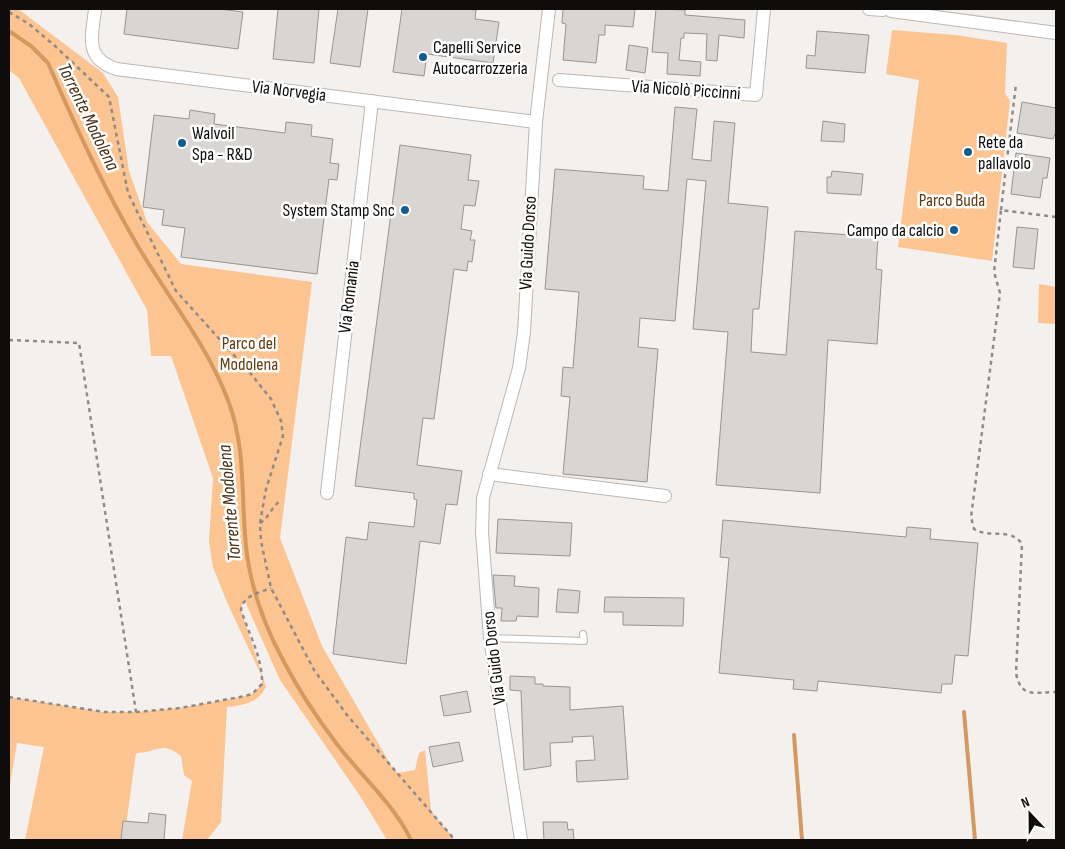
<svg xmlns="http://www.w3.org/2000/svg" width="1065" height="849" viewBox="0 0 1065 849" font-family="'Sofia Sans Condensed',sans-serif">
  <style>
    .green { fill: #fcc490 }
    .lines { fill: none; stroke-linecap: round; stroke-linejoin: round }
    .stream { stroke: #d5995f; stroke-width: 4 }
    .building { fill: #d9d5d2; stroke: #989591 }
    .service-casing { stroke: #bbb7b4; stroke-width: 8 }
    .minor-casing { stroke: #bbb7b4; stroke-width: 14 }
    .path { stroke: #8e8b89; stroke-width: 2.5; stroke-dasharray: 4 4; stroke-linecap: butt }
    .service { stroke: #fff; stroke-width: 6 }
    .minor { stroke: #fff; stroke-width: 12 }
    .poi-dot { fill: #105e91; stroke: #fefffe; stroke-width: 2 }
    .labels { text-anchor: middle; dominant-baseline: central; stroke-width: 5; stroke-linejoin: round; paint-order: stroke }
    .poi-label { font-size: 18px; fill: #0e0d0c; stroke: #fefffe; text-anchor: start }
    .street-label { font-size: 18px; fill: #0e0d0c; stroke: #fefffe }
    .park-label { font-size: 18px; fill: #643c0e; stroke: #fefffe }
    .water-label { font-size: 19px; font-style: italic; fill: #472e14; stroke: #fefffe }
  </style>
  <rect width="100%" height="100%" fill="#f4f0ed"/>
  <g class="green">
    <path d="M 9,9 L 18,9 L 103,73 L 118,97 L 129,171 L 147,222 L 181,264 L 312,282 L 280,538 L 322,646 L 392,767 L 398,773 L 415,770 L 419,753 L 425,750 L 431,811 L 455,840 L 387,840 L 360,796 L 280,680 L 244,599 L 241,610 L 266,687 C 258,703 244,705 227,707 L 221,822 L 207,840 L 182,840 L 192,781 L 184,775 L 181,756 C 161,740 157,753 136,753 L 124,840 L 25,840 L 44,747 L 17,743 L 9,791 L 9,697 L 104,712 L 136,712 L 180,708 L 245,696 L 252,694 L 262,684 L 262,677 L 226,600 L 213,567 L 209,542 L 213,478 L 171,356 L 151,356 L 147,310 L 19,78 L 9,70 Z"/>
    <path d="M 892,30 L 956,35 L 1007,43 L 1005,93 L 1010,101 L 992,261 L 898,247 L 919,80 L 886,74 Z"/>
    <path d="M 1039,284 L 1056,287 L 1056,324 L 1038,323 Z"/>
  </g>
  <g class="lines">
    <g class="stream">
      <path d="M 9,31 L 31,46 L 48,63 C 75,125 104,189 139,248 C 170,300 208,346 229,403 C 246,449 241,498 246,546 C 250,586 265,627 284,662 C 298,689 318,719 336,743 C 361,776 393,803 411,840"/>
      <path d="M 964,712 L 975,840"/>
      <path d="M 794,735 L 802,840"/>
    </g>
  </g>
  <g class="building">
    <path d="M 127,9 L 220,9 L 243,12 L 238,49 L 124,34 Z"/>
    <path d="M 278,9 L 319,9 L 314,63 L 273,59 Z"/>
    <path d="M 338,9 L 368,9 L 360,67 L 330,63 Z"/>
    <path d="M 402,9 L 465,9 L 476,10 L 475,19 L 499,22 L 493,63 L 427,54 L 424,76 L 393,72 Z"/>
    <path d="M 563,9 L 635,9 L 633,27 L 605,25 L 605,35 L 599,35 L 596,63 L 563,60 L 566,24 L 562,23 Z"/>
    <path d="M 656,9 L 685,10 L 685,15 L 745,20 L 744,38 L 719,35 L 717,61 L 706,60 L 707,34 L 684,33 L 684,38 L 681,38 L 679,60 L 701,62 L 700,76 L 667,74 L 668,53 L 652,52 Z"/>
    <path d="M 817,31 L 869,35 L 865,73 L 806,68 L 807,55 L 815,56 Z"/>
    <path d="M 629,45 L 648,48 L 645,73 L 626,70 Z"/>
    <path d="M 1022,102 L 1056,108 L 1056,132 L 1053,139 L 1017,133 Z"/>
    <path d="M 675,107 L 697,109 L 692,159 L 711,161 L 714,121 L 735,123 L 728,203 L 768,207 L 759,309 L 753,309 L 751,352 L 786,355 L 795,231 L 878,237 L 876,269 L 882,270 L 877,344 L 828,340 L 820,493 L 716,485 L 728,332 L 693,329 L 706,181 L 687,179 L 675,321 L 640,318 L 638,347 L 658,349 L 647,482 L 563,474 L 570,397 L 561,396 L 563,367 L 573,368 L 579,292 L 545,289 L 555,169 L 644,176 L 643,189 L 668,191 Z"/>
    <path d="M 190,110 L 215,114 L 214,124 L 285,133 L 286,122 L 312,125 L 311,136 L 333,139 L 330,163 L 339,164 L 337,180 L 329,179 L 317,274 L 181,257 L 185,228 L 162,225 L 164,210 L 143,207 L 154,115 L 189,119 Z"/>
    <path d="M 823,121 L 845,124 L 844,142 L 821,141 Z"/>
    <path d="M 400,145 L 471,155 L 468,180 L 479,181 L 475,206 L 464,205 L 461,229 L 472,231 L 470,240 L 475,240 L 472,262 L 468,261 L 467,271 L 454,269 L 434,419 L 423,418 L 417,465 L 462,471 L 457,505 L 446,504 L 440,544 L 420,541 L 406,664 L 333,654 L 346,537 L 367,540 L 369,522 L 414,527 L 417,500 L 414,499 L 414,493 L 355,486 Z"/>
    <path d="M 1016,153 L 1050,158 L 1047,178 L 1043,178 L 1040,198 L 1011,194 Z"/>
    <path d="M 832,171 L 863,174 L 861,195 L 827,193 L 827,177 L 831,177 Z"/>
    <path d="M 1017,227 L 1038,229 L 1034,269 L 1013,267 Z"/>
    <path d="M 498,519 L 572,523 L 570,556 L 496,553 Z"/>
    <path d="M 723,520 L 906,537 L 907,527 L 931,529 L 930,539 L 978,543 L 968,656 L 955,655 L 952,684 L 942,684 L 941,693 L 818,681 L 817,691 L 793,689 L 794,680 L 719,673 L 729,558 L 720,557 Z"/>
    <path d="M 493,575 L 515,576 L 514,586 L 539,588 L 538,617 L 517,616 L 516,621 L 501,621 L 502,608 L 496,608 Z"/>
    <path d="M 558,589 L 580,591 L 578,613 L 556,612 Z"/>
    <path d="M 605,597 L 684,598 L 683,626 L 623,625 L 623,612 L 604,612 Z"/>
    <path d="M 510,676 L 535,677 L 535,684 L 543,684 L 543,686 L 570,687 L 570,710 L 623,706 L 628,779 L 577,782 L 576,761 L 595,760 L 593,736 L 572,737 L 573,742 L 550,743 L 551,766 L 524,770 L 521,691 L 510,690 Z"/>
    <path d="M 467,691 L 471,712 L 444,716 L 440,696 Z"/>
    <path d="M 459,742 L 463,761 L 433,767 L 429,747 Z"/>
    <path d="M 149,813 L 166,815 L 164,840 L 121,840 L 123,821 L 148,823 Z"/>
    <path d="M 543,822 L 567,822 L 568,830 L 573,829 L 574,840 L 544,840 Z"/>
  </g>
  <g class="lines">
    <g class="service-casing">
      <path id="service" d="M 490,638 L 584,641 L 583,634"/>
    </g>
    <g class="minor-casing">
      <g id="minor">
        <path d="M 95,9 C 92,37 84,58 116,69 L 536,122"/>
        <path d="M 869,9 L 883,10"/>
        <path d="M 891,11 L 1056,33"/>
        <path d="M 559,80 L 756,95 L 764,9"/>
        <path d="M 489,474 L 665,496"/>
        <path d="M 327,493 L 372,101"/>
        <path d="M 521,840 L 490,638 L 482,532 L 483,498 L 519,368 L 524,332 L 536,122 L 549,9"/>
      </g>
    </g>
    <g class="path">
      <path d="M 9,12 L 29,24 L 55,46 L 109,97 L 128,193 L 176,291 L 251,374 L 271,399 L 281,421 L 283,436 L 266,489 L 260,523 L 261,541 L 271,588 L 314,670 L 347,715 L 455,840"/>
      <path d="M 1001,210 L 1016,84"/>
      <path d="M 1056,217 L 1001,210 L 994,272 L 1000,293 L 971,517 L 974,529 C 989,539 1011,527 1022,544 L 1016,673 C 1021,699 1035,692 1056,692"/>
      <path d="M 9,340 L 79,343 L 136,712"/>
      <path d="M 260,523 C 269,518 272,506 281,500"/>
      <path d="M 9,697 L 104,712 L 136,712 L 180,708 L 245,696 L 252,694 L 262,684 C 263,659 249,634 241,610 C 243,595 259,593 271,588"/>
    </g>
    <use href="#service" class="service"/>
    <use href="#minor" class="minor"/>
  </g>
  <g class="poi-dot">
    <circle cx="423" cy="57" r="5"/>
    <circle cx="182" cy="143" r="5"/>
    <circle cx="968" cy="152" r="5"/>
    <circle cx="405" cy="210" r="5"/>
    <circle cx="954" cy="230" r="5"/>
  </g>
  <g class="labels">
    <g class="poi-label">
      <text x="433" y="47">Capelli Service<tspan x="433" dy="21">Autocarrozzeria</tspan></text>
      <text x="192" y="133">Walvoil<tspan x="192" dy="21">Spa - R&amp;D</tspan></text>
      <text x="978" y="142">Rete da<tspan x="978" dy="21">pallavolo</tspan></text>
      <text x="395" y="210" text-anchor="end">System Stamp Snc</text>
      <text x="944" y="230" text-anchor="end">Campo da calcio</text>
    </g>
    <g class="street-label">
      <text transform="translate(686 90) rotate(4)">Via Nicolò Piccinni</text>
      <text transform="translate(289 91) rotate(7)">Via Norvegia</text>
      <text transform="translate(528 243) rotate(-87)">Via Guido Dorso</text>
      <text transform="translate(349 297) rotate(-83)">Via Romania</text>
      <text transform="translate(494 658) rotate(-97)">Via Guido Dorso</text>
    </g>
    <g class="park-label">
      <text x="952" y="200">Parco Buda</text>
      <text x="249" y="343">Parco del<tspan x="249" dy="21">Modolena</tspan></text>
    </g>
    <g class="water-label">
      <text transform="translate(88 117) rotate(64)">Torrente Modolena</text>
      <text transform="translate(230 503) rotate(-95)">Torrente Modolena</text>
    </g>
  </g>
  <rect width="1065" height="849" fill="none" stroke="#0e0d0c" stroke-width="20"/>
  <g transform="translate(1030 814) rotate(338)" stroke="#fefffe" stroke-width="4" paint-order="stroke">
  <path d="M0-4L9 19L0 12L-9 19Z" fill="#0e0d0c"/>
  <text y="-8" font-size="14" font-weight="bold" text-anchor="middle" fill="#0e0d0c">N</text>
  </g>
</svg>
